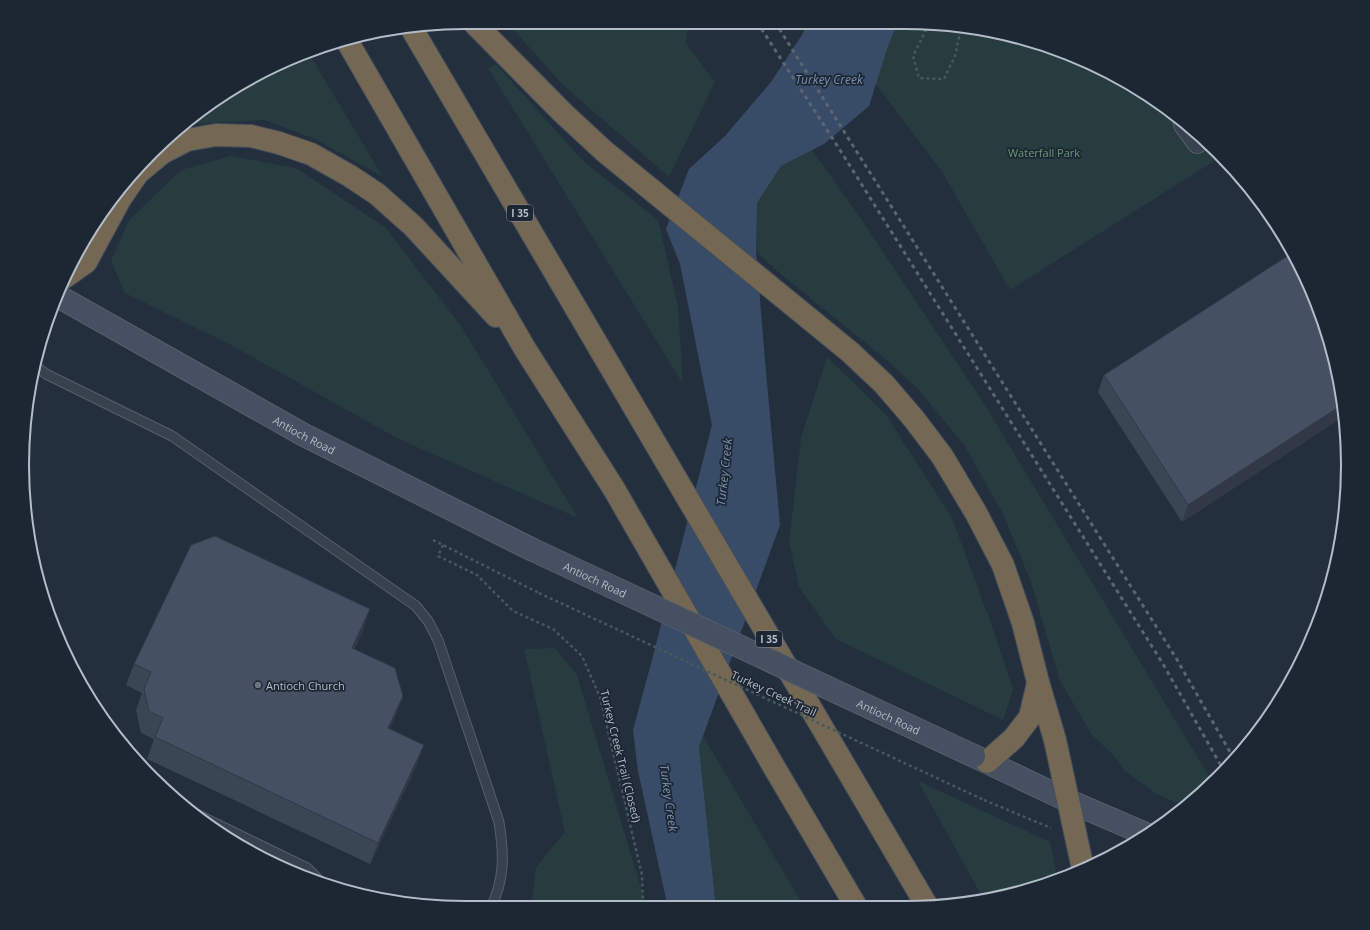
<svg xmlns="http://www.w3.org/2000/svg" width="1370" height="930" viewBox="0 0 1370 930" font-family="'Open Sans',sans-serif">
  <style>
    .green { fill: #263c3f }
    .water { fill: #394c67 }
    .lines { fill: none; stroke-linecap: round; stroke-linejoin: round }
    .lane-casing { stroke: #565f6c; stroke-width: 11 }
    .street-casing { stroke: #565f6c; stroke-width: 20 }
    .secondary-casing { stroke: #565f6c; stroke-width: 24 }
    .highway-casing { stroke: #434c59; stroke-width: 24 }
    .path { stroke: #44595c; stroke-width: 2.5; stroke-dasharray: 3 3; stroke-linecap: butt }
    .lane { stroke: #38414e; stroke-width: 9 }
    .street { stroke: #38414e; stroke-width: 18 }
    .secondary { stroke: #465061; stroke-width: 22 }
    .highway { stroke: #746855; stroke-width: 22 }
    .rail { stroke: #5a6575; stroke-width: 3; stroke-dasharray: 4 4; stroke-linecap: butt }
    .secondary-bridge-casing { stroke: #565f6c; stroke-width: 24; stroke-linecap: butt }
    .path-bridge { stroke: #44595c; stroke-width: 2.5; stroke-dasharray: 3 3; stroke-linecap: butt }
    .secondary-bridge { stroke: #465061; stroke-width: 22 }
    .wall { fill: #3b4654 }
    .shaded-wall { fill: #303945 }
    .building { fill: #455162; stroke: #303945 }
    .worship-dot { fill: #6b7280; stroke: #1d2633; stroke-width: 1.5 }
    .labels { text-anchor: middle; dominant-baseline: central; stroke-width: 3.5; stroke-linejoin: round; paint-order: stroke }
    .shield { fill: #1d2633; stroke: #878f9c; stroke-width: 1 }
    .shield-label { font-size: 10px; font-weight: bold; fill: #b4bcc9 }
    .park-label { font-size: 11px; fill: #6b9a76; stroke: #1d2633 }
    .street-label { font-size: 11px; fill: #b4bcc9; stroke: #1d2633 }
    .poi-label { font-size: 11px; fill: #b4bcc9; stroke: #1d2633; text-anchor: start }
    .water-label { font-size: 12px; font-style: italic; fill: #7c92b1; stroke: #1d2633 }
    .rim { fill: none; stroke: #b4bcc9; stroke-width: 2 }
  </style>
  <rect width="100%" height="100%" fill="#242f3e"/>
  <g class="green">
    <path d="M 507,22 L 688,22 L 686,43 L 715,82 L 669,177 L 563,85 Z"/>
    <path d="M 828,22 L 905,22 L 991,30 L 1048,46 L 1126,81 L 1218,152 L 1222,156 L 1010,290 L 941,170 Z"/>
    <path d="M 308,52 L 383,177 L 315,139 L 264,120 L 188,124 L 219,97 L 295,56 Z"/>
    <path d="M 496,64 L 583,161 L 658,220 L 678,306 L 683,384 L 488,68 Z"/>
    <path d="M 812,150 L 864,223 L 985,405 L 1213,783 L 1184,806 L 1157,794 L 1125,771 L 1112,754 L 1092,735 L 1060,681 L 1031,582 L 1003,514 L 964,445 L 918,389 L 888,361 L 777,271 L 756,251 L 757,203 L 781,166 Z"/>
    <path d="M 230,156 L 296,168 L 386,228 L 461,326 L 578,518 L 399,439 L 229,344 L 125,293 L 111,261 L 129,220 L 181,170 Z"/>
    <path d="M 827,357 L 886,415 L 952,518 L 992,626 L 1013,690 L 1003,720 L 836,639 L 799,587 L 789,542 L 801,438 Z"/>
    <path d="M 555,648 L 577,675 L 647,908 L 531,908 L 536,867 L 565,832 L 524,649 Z"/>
    <path d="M 703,736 L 805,908 L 716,908 L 699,747 Z"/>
    <path d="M 918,781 L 1050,842 L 1057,877 L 991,900 L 984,900 Z"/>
  </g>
  <path class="water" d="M 808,22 L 898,22 L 888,46 L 869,106 L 824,144 L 781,166 L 757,203 L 756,251 L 765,361 L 780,525 L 699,747 L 716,908 L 668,908 L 638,771 L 633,730 L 653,656 L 712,425 L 680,264 L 666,229 L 689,169 L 725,136 L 771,82 L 802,35 Z"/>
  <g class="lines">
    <g class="lane-casing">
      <g id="lane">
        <path d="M 37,367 L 46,374 L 172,436 L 416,606 L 428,621 L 438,640 L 499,822 C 504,855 505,877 491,908"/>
        <path d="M 192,812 L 307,868 L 321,882"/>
      </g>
    </g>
    <g class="street-casing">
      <path id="street" d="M 1183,125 L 1197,144 L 1203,140"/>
    </g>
    <g class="secondary-casing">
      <g id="secondary">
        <path id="s1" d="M 56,295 L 304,435 L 531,549"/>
        <path d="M 974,756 L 1069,801 L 1148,835"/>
      </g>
    </g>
    <g class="highway-casing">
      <g id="highway">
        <path d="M 473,22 L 563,113 L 604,151 L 850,352 L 884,384 L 914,419 L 942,456 L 976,513 L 1003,565 L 1023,623 L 1038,682 L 1055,740 L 1083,869"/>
        <path d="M 412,29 L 927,906"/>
        <path d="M 346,39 L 525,349 L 614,489 L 774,767 L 857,908"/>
        <path d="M 65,277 L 86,262 L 120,199 L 138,173 L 162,153 L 187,140 L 216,135 L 251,136 L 279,143 L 311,154 L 350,176 L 377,194 L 413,226 L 496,316"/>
        <path d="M 987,762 L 1014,738 L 1030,717 L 1038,683"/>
      </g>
    </g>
    <g class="path">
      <path d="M 929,24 L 913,56 L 919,78 L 944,79 L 955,56 L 961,27"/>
      <path d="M 433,540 L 539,593"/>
      <path d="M 443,545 L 438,556 L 477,575 L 513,611 L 553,629 L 582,656 L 600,697 L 642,875 L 643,908"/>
      <path d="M 984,800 L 1051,828"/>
      <path d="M 1103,853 L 1108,858"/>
    </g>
    <use href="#lane" class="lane"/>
    <use href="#street" class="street"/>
    <use href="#secondary" class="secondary"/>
    <use href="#highway" class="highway"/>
    <g class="rail">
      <path d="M 757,22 L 840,150 L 1163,664 L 1224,771"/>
      <path d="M 775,22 L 1176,658 L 1234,759"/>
    </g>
    <g class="secondary-bridge-casing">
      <g id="secondary-bridge">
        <path id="s2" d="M 531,549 L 974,756"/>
      </g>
    </g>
    <path class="path-bridge" d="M 539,593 L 984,800"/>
    <use href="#secondary-bridge" class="secondary-bridge"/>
  </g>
  <g class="wall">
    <path d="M 1104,375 L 1340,379 L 1343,417 L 1182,522 L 1098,392 Z"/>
    <path d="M 363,631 L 354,649 L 403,696 L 395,717 L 389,729 L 424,745 L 416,767 L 370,864 L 147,759 L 154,739 L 141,733 L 136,710 L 142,693 L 126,685 L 134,664 Z"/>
  </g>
  <g class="shaded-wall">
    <path d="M 1342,405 L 1343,417 L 1182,522 L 1188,505 Z"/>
    <path d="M 370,609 L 363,631 L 345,670 L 352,648 Z"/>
    <path d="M 403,696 L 395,717 L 380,749 L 388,728 Z"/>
    <path d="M 424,745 L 416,767 L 370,864 L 378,843 Z"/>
  </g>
  <g class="building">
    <path d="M 1292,253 L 1314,296 L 1340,379 L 1342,405 L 1188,505 L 1104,375 Z"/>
    <path d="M 215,536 L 370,609 L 352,648 L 395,668 L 403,696 L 388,728 L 424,745 L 378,843 L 155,737 L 163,718 L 149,711 L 144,689 L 151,672 L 134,664 L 191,545 Z"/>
  </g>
  <circle class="worship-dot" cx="258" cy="685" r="4"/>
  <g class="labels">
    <g class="shield">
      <rect x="507" y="205" width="26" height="16" rx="3"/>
      <rect x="756" y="631" width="26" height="16" rx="3"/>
    </g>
    <g class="shield-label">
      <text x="520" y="213">I 35</text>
      <text x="769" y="639">I 35</text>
    </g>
    <g class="park-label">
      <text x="1044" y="152">Waterfall Park</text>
    </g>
    <g class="street-label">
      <text stroke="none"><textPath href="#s1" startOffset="285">Antioch Road</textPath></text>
      <text stroke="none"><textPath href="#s2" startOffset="71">Antioch Road</textPath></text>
      <text transform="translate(774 693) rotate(25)">Turkey Creek Trail</text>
      <text stroke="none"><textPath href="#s2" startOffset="395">Antioch Road</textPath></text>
      <text transform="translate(621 756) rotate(76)">Turkey Creek Trail (Closed)</text>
    </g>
    <g class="poi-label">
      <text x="266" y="685">Antioch Church</text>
    </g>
    <g class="water-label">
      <text x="829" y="79">Turkey Creek</text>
      <text transform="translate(724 472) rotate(-84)">Turkey Creek</text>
      <text transform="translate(669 798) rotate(82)">Turkey Creek</text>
    </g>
  </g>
  <path d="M0 0H1370V930H0ZM465 29H905A436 436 0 0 1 1341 465V465A436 436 0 0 1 905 901H465A436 436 0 0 1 29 465V465A436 436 0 0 1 465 29Z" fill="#1d2633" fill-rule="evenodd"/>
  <path class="rim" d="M465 29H905A436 436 0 0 1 1341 465V465A436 436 0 0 1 905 901H465A436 436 0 0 1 29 465V465A436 436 0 0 1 465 29Z"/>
</svg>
